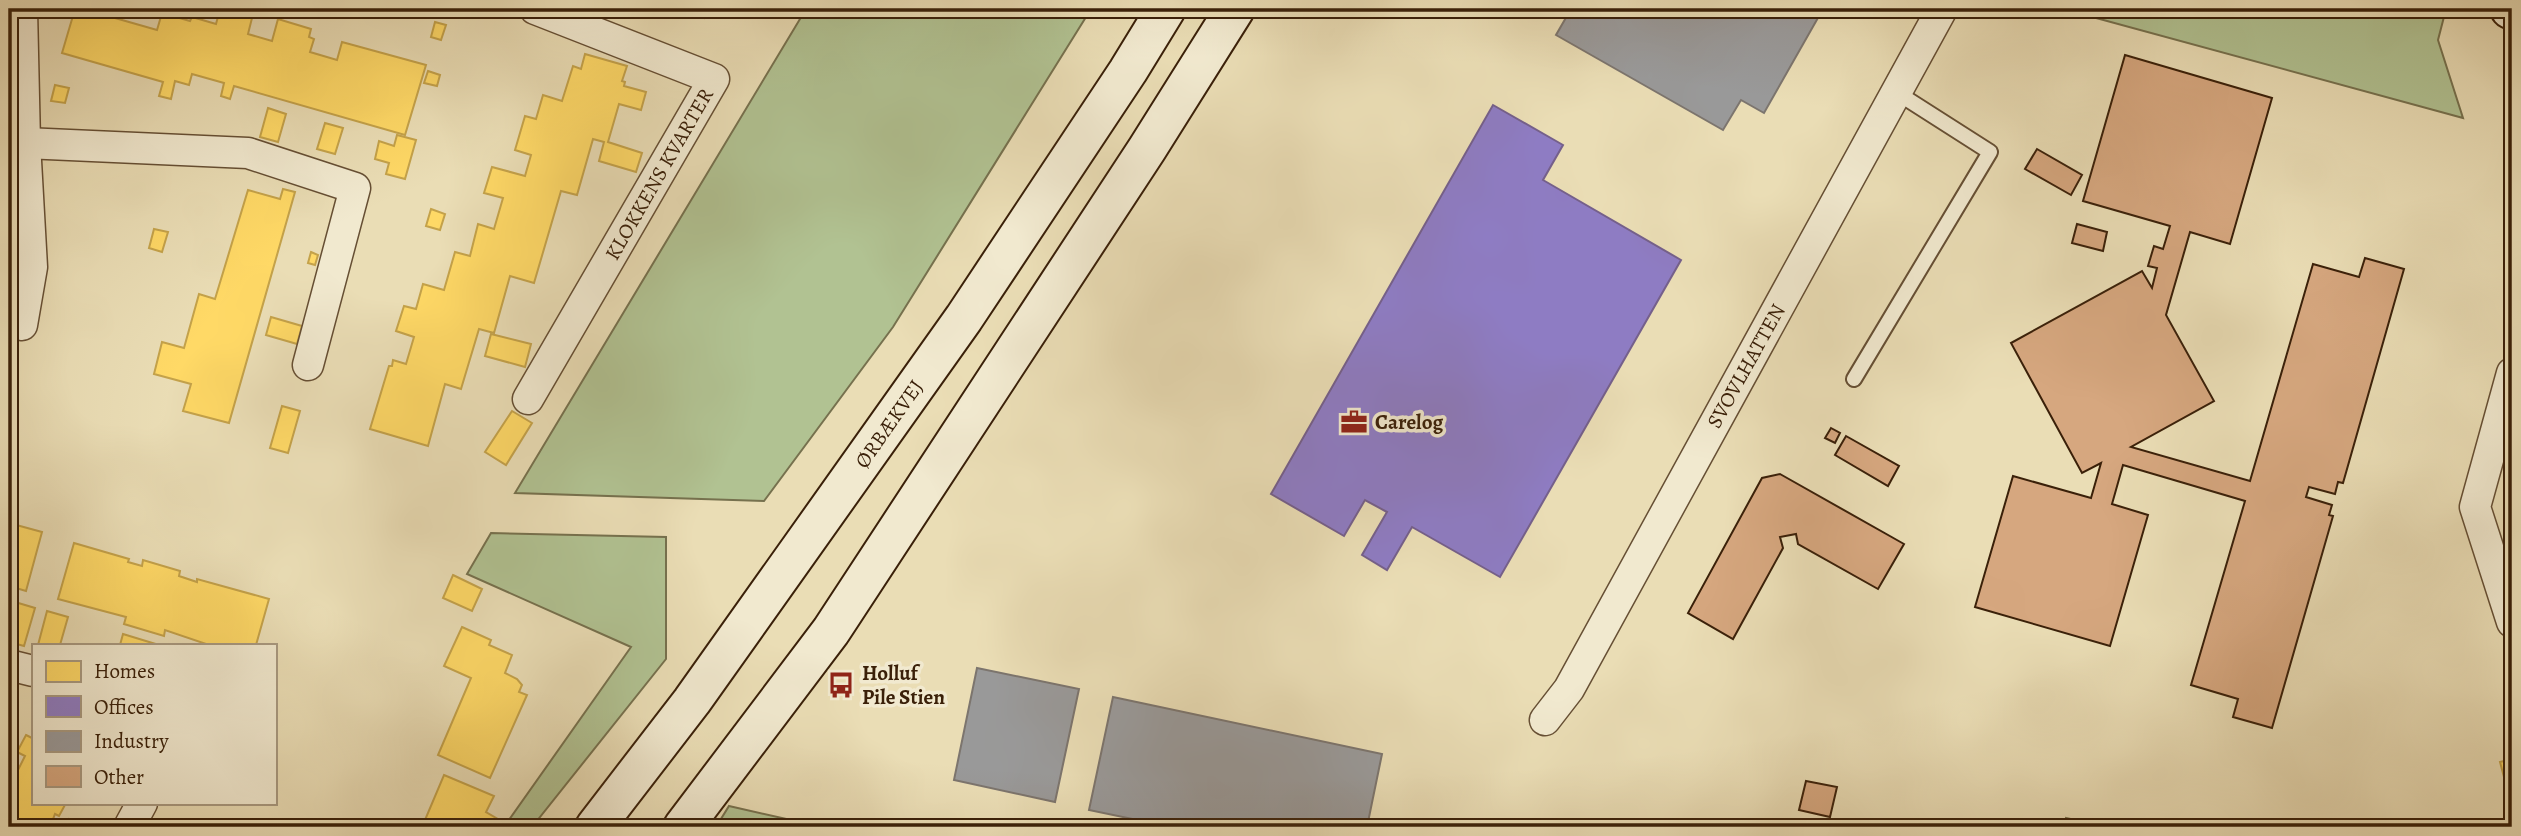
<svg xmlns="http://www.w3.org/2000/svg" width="2521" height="836" viewBox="0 0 2521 836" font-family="Alegreya,serif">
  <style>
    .green { fill: #b1c292; stroke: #76714e; stroke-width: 2 }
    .homes { fill: #ffd966; stroke: #c4a24a; stroke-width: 2 }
    .offices { fill: #8e7cc3; stroke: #75608b; stroke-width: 2 }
    .industry { fill: #999; stroke: #7c756e; stroke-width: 2 }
    .building { fill: #d6a77f; stroke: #3a2009; stroke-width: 2 }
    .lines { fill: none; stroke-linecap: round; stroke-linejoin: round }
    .lane-casing { stroke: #664f34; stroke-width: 18 }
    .street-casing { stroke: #664f34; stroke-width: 33 }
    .secondary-casing { stroke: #3a2009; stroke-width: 42 }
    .lane { stroke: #f1e9cf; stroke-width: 14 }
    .street { stroke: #f1e9cf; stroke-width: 30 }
    .secondary { stroke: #f1e9cf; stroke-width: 38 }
    .labels { text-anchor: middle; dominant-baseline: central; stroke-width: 7; stroke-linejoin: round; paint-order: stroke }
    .street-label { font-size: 21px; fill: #3a2009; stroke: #f1e9cf }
    .poi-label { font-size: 21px; font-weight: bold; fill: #3a2009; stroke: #f1e9cf; text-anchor: start }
  </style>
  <rect width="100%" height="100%" fill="#eaddb5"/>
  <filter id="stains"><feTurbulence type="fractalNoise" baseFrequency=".00286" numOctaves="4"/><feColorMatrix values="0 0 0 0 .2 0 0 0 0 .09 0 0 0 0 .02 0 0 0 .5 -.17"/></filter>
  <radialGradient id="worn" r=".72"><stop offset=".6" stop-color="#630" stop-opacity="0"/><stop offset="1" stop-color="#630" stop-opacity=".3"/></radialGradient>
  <g class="green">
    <path d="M 806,9 L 1091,9 L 893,327 L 764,501 L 515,493 Z"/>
    <path d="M 2063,9 L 2446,9 L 2438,40 L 2463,118 Z"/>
    <path d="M 491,533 L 666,537 L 666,659 L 532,827 L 504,827 L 631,647 L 467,574 Z"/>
    <path d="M 729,806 L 822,827 L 716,827 Z"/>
    <path d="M 2066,818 L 2108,827 L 2064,827 Z"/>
  </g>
  <g class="homes">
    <path d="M 75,9 L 95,9 L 94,12 L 157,30 L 162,13 L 190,21 L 192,17 L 216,24 L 220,9 L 234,9 L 253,14 L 248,34 L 272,41 L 278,19 L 311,29 L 309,37 L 314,39 L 310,52 L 337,60 L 342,42 L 426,65 L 405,135 L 234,86 L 230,99 L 221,96 L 224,83 L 192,74 L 189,85 L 175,81 L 171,99 L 159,96 L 163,82 L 62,53 Z"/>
    <path d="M 673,9 L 707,9 L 704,18 Z"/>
    <path d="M 435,22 L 446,25 L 441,40 L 431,37 Z"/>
    <path d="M 585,54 L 627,66 L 622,81 L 625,82 L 624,86 L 646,92 L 641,110 L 619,104 L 608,142 L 642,153 L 636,172 L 599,161 L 604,142 L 593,139 L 577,195 L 561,191 L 534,283 L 510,276 L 494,333 L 479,329 L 461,389 L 445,384 L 428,446 L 370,429 L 389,366 L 392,366 L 393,360 L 406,364 L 414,337 L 396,331 L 404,306 L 416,309 L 423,284 L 444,290 L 455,252 L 470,256 L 478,224 L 494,229 L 503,198 L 484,193 L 492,167 L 525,176 L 531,155 L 515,150 L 525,116 L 536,119 L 543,95 L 562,101 L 573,66 L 581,69 Z"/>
    <path d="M 428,71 L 440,75 L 437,86 L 424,83 Z"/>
    <path d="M 55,85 L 69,88 L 65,103 L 51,101 Z"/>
    <path d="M 268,108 L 286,114 L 278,142 L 260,137 Z"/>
    <path d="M 325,123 L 343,128 L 335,154 L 317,149 Z"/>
    <path d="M 397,135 L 416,140 L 405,179 L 386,174 L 389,163 L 375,159 L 379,141 L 394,146 Z"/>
    <path d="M 283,189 L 295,192 L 229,423 L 183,411 L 191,384 L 154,374 L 162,342 L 184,348 L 199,294 L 215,299 L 248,190 L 280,199 Z"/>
    <path d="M 431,209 L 445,214 L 440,230 L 426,226 Z"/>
    <path d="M 154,229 L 168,232 L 162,252 L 149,248 Z"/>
    <path d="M 311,252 L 318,255 L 315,265 L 308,263 Z"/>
    <path d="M 271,317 L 302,326 L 297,344 L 266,335 Z"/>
    <path d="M 491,334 L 531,344 L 525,367 L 485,356 Z"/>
    <path d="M 282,406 L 300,411 L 288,453 L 270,448 Z"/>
    <path d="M 512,411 L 532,423 L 506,465 L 485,452 Z"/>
    <path d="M 9,523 L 42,532 L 26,591 L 9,586 Z"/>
    <path d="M 74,543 L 129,559 L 128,562 L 142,566 L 143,560 L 180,571 L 179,576 L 197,582 L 197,579 L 269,599 L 256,645 L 209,645 L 165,630 L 164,636 L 124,624 L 126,617 L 58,599 Z"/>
    <path d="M 453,575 L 482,589 L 472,611 L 443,598 Z"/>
    <path d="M 15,602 L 35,608 L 24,646 L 9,642 L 9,622 Z"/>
    <path d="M 47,611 L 68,617 L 60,645 L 38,645 Z"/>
    <path d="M 462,627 L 491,640 L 489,645 L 512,655 L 505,673 L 517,679 L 522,685 L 519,692 L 527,695 L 490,778 L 438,755 L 471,678 L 444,666 Z"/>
    <path d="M 123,634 L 159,645 L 120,645 Z"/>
    <path d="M 26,735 L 32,738 L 33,735 L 33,803 L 66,803 L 59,816 L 55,814 L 50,827 L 9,827 L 9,766 L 18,770 L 25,756 L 17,752 Z"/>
    <path d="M 2512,759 L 2512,807 L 2500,762 Z"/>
    <path d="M 444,775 L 494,796 L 486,812 L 503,822 L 499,827 L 422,827 Z"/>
    <path d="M 69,819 L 85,827 L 65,827 Z"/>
  </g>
  <path class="offices" d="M 1493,105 L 1563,145 L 1543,180 L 1681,260 L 1500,577 L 1412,527 L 1387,570 L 1362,555 L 1387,512 L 1365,500 L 1344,536 L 1271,494 Z"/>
  <g class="industry">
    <path d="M 1571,9 L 1823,9 L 1764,113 L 1741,100 L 1723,130 L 1556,35 Z"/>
    <path d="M 977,668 L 1079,689 L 1055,802 L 954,780 Z"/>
    <path d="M 1113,697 L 1382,754 L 1367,827 L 1171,827 L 1089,810 Z"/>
  </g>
  <g class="building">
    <path d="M 2125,55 L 2272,98 L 2230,244 L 2190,232 L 2166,315 L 2214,401 L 2131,447 L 2250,481 L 2313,264 L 2359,277 L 2365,258 L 2404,269 L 2343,483 L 2338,482 L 2335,494 L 2309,487 L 2306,497 L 2332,505 L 2329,515 L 2333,516 L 2272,728 L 2233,717 L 2238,699 L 2191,685 L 2245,501 L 2123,465 L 2112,504 L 2148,515 L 2110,646 L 1975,607 L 2013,476 L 2091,498 L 2101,463 L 2082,473 L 2011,343 L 2142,271 L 2152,288 L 2157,268 L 2148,266 L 2154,246 L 2163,249 L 2170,226 L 2083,201 Z"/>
    <path d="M 2037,149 L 2082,175 L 2071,195 L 2025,169 Z"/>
    <path d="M 2077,224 L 2107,232 L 2103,251 L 2072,243 Z"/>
    <path d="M 1831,428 L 1840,433 L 1835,443 L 1825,438 Z"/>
    <path d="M 1846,436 L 1899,466 L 1888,486 L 1835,455 Z"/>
    <path d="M 1780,474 L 1904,544 L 1878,589 L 1798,544 L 1796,534 L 1780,537 L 1783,548 L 1733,639 L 1688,613 L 1762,478 Z"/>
    <path d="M 1806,781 L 1837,787 L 1830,817 L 1799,810 Z"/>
  </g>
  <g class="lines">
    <g class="lane-casing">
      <path id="lane" d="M 1854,379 L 1990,152 L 1896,92"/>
    </g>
    <g class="street-casing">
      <g id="street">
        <path d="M 25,143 L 248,153 L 355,188 L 308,365"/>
        <path d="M 22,325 L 32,267 L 25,143 L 22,9"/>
        <path d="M 2512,373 L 2475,507 L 2512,622"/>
        <path d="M 528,399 L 714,79 L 535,9"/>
        <path d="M 9,665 L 33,671"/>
        <path d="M 1545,720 L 1569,689 L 1942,9"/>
        <path d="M 129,827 L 142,803"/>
      </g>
    </g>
    <g class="secondary-casing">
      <g id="secondary">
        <path d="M 2510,9 L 2512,10"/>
        <path d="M 595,827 L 692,701 L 964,318 L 1128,71 L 1166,9"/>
        <path d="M 683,827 L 831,631 L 1147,149 L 1235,9"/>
      </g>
    </g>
    <use href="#lane" class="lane"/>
    <use href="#street" class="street"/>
    <use href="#secondary" class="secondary"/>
  </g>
  <defs>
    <g id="office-bare" transform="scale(2.1)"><path d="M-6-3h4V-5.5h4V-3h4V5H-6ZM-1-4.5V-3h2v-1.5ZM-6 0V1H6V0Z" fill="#8f2418" stroke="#f1e9cf" stroke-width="2.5" paint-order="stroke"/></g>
    <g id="bus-bare" transform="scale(2.1)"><path d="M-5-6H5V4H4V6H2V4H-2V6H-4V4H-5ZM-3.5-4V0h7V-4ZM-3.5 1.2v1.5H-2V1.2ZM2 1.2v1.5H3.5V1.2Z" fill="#8f2418" stroke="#f1e9cf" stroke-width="2.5" paint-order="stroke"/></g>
  </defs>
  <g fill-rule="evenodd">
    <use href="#office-bare" x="1354" y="422"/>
    <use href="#bus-bare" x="841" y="685"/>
  </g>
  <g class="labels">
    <g class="street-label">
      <text transform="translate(659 174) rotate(-60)">KLOKKENS KVARTER</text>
      <text transform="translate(1746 366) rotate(-61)">SVOVLHATTEN</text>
      <text transform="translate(889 424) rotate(-55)">ØRBÆKVEJ</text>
    </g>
    <g class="poi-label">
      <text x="1375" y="422">Carelog</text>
      <text x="862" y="673">Holluf<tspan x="862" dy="24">Pile Stien</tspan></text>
    </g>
  </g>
  <rect width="2521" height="836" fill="none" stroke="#eaddb5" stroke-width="35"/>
  <rect x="10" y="10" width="2500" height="815" fill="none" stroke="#3a2009" stroke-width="3.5"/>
  <rect x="18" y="18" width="2486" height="801" fill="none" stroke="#3a2009" stroke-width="2"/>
  <rect x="32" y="644" width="245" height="161" fill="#f1e9cf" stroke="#a89980" stroke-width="2"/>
  <rect x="46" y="661" width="35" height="21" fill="#ffd966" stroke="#a89980" stroke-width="2"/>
  <text x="94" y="678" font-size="21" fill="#3a2009">Homes</text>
  <rect x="46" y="696" width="35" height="21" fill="#8e7cc3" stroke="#a89980" stroke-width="2"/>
  <text x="94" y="714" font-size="21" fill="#3a2009">Offices</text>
  <rect x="46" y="731" width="35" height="21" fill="#999999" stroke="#a89980" stroke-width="2"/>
  <text x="94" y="748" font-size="21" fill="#3a2009">Industry</text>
  <rect x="46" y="766" width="35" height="21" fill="#d6a77f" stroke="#a89980" stroke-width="2"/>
  <text x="94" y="784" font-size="21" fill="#3a2009">Other</text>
  <rect width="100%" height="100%" filter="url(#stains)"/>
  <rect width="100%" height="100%" fill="url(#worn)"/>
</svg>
